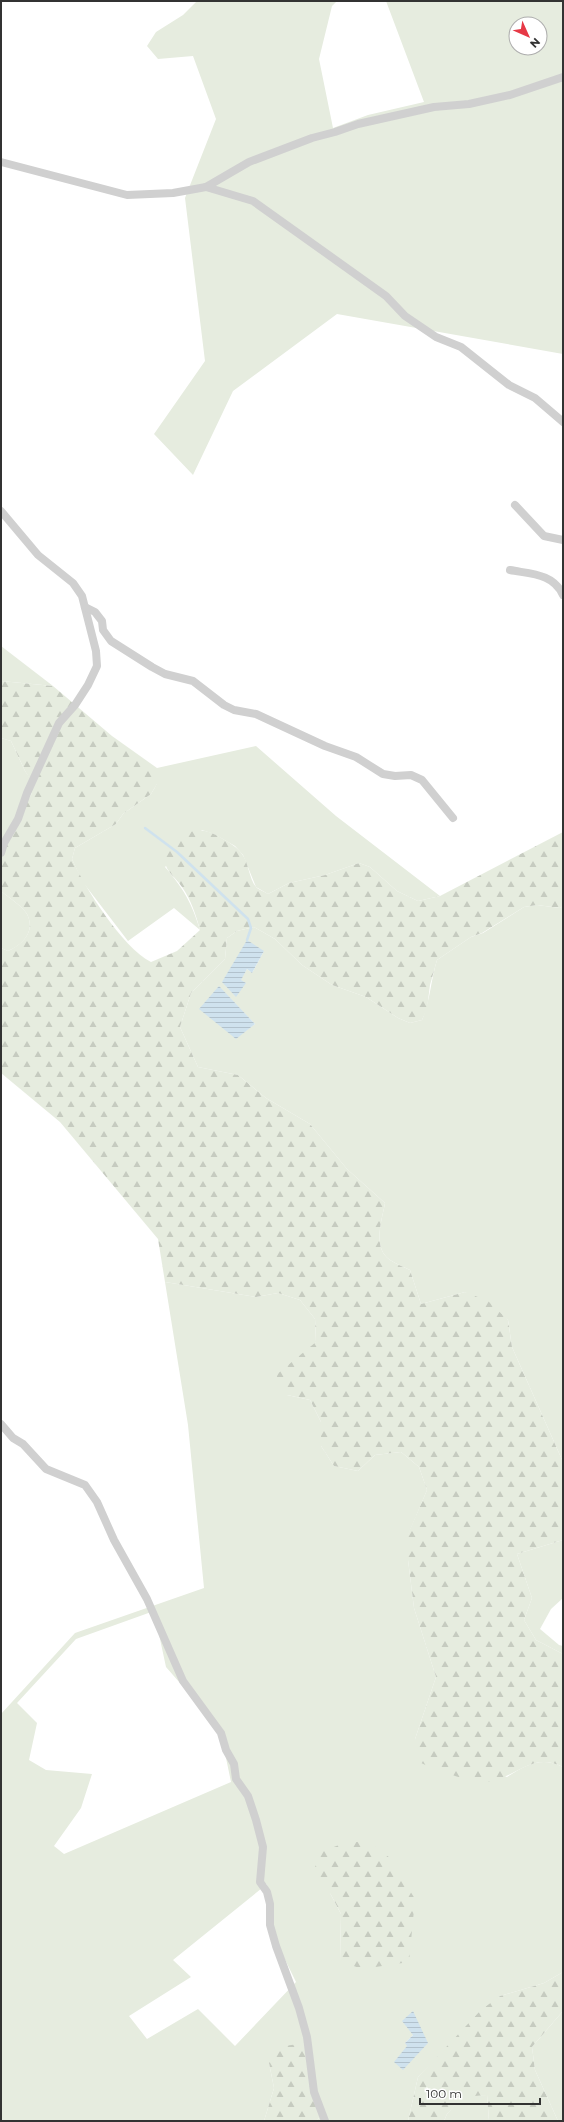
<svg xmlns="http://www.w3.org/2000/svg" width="564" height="2122" viewBox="0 0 564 2122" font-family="Montserrat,sans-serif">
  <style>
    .grass { fill: #e6ecdf; fill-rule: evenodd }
    .forest { fill: url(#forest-firs) }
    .water { fill: url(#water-rules) }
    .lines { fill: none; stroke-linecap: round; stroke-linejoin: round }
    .stream { stroke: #cfe2ee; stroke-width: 2.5 }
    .street { stroke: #d0d0d0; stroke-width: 8 }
  </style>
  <defs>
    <pattern id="forest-firs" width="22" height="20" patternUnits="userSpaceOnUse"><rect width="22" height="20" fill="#e6ecdf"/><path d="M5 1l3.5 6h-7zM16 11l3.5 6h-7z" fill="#c6cbc0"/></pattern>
    <pattern id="water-rules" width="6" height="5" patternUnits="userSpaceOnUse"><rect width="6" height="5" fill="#cfe2ee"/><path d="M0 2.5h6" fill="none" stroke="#b2c2cd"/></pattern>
  </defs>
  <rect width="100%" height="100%" fill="#fff"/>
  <g class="grass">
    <path d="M 197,1 L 337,1 L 332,6 L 319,59 L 333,128 L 368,115 L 424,102 L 386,1 L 563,1 L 563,354 L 337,314 L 233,391 L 193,475 L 154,434 L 205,361 L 185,198 L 216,119 L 193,56 L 158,59 L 147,46 L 156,32 L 183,15 ZM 516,24 L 540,24 L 540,48 L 516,48 Z"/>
    <path d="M 1,646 L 53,686 L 1,681 Z"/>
    <path d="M 1,738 L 11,741 L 25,771 L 32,781 L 32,793 L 6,840 L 1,859 Z"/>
    <path d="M 256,746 L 336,816 L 440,896 L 418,901 L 397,891 L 370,867 L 359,863 L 325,875 L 289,883 L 268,894 L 256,887 L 243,855 L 235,846 L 214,834 L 202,830 L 165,867 C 183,888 192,903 200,930 L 174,908 L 128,941 L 82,881 L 72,859 L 75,848 L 116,824 L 123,814 L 151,794 L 157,784 L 157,768 Z"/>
    <path d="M 1,891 C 8,897 22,906 27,914 C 36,932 22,945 8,951 L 1,948 Z"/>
    <path d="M 537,905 L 560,908 L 563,906 L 563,1462 L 512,1347 L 508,1320 L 465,1292 L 421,1304 L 410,1270 C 404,1267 396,1264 390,1260 C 372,1248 382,1220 385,1203 L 347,1169 L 310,1124 L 266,1098 L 238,1075 L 198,1067 L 180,1027 L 191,993 L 225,959 L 227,938 L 237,931 L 254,927 L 275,939 L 302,965 L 332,985 L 366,997 L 398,1018 L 410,1023 L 422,1020 C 430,1002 431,979 437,960 L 471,937 L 483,933 L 524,907 ZM 264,951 L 252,973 L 247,969 L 240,980 L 246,983 L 222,982 ZM 219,987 L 255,1024 L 236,1038 Z"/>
    <path d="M 165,1282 L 256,1297 L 278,1293 L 300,1300 L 315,1319 L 316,1342 L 287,1395 L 310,1400 L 321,1422 L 321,1446 L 334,1466 L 358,1471 L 375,1455 L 401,1452 L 419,1467 L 427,1490 L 408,1535 L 408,1560 L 414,1608 L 436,1677 L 415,1739 L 507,1777 C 526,1765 541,1756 563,1767 L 563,1972 L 544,1983 L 500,1996 L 418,2077 L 408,2121 L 317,2121 L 321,2114 L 269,2063 L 274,2088 L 264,2121 L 1,2121 L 1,1714 L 75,1633 L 204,1588 L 188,1425 ZM 154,1611 L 166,1667 L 220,1729 L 231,1782 L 64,1854 L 54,1846 L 81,1808 L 92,1774 L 46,1770 L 29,1760 L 37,1723 L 17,1703 L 76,1639 ZM 267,1884 L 270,1929 L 296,1982 L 235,2046 L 198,2009 L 147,2039 L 129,2016 L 191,1977 L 173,1960 ZM 330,1893 L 409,1962 L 340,1961 L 341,1914 ZM 413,2035 L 428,2043 L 405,2043 Z"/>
    <path d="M 563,1540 L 563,1598 L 551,1609 L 540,1629 L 559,1645 L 563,1646 L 563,1654 L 536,1640 L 524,1620 L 532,1598 L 517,1554 Z"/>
    <path d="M 563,2011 L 563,2121 L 558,2121 L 535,2070 L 532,2047 Z"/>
    <path d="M 487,2095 L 489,2121 L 444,2121 L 447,2114 L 463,2096 Z"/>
  </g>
  <g class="forest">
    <path d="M 1,681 L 53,686 L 112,736 L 157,768 L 157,784 L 151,794 L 123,814 L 116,824 L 75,848 L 72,859 C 85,888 122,947 151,962 L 177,951 L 200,930 C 196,915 191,900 182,887 C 173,874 165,872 164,856 C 183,833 194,821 223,839 C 230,843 237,847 242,854 C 249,863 249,880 257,888 C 260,890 265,892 268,894 L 289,883 L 325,875 L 359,863 L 370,867 L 397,891 L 418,901 L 440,896 L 563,832 L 563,906 L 560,908 L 537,905 L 524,907 L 482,933 L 471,937 L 437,960 L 430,985 L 427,1009 L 422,1020 L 410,1023 L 398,1018 L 366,997 L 332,985 L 302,965 L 275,939 L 254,927 L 237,931 L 227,938 L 225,959 L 191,993 L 180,1027 L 198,1067 L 238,1075 L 266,1098 L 310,1124 L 347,1169 L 385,1203 C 382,1220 372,1248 390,1260 C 396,1264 404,1267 410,1270 L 421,1304 L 465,1292 L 488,1301 L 508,1320 L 512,1347 L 563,1462 L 563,1540 L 517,1554 L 532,1598 L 524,1620 L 536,1640 L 563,1654 L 563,1767 C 531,1751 516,1779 486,1782 C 471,1783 433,1769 419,1762 L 415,1739 L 436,1677 L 414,1608 L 408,1560 L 408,1534 L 427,1490 L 419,1467 L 401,1452 L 375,1455 L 358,1471 L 334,1466 L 321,1446 L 321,1422 L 310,1400 L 287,1395 L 276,1375 L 316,1342 L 315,1319 L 300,1300 L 278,1293 L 256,1297 L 165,1282 L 158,1239 L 60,1122 L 1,1073 L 1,948 L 8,951 C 22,945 36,932 27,914 C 22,906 8,897 1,891 L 1,859 L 6,840 L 32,793 L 32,782 L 25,771 L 11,741 L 1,738 Z"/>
    <path d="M 368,1841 L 390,1858 L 415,1899 L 409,1962 L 362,1969 L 340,1961 L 341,1914 L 330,1893 L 312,1875 L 321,1852 L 344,1843 Z"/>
    <path d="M 563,1972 L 563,2011 L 532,2047 L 535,2070 L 558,2121 L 489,2121 L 487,2095 L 463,2097 L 447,2114 L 444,2121 L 408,2121 L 418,2077 L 481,2010 L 500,1996 L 544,1983 Z"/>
    <path d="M 306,2043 L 321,2114 L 317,2121 L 264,2121 L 274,2088 L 269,2063 L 284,2046 Z"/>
  </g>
  <g class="water">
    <path d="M 247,940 L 264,951 L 252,973 L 247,969 L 241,980 L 246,983 L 236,997 L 222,982 Z"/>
    <path d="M 219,986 L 255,1024 L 236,1039 L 199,1009 Z"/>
    <path d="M 413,2011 L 428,2043 L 403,2070 L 394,2062 L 407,2046 L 405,2043 L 413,2035 L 402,2021 Z"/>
  </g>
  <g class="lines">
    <path class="stream" d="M 145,828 L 177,852 L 248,919 L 251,928 L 247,940"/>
    <g class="street">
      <path d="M 1,162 L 127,195 L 173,193 L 206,187 L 249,162 L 312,138 L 335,132 L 358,124 L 434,107 L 469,104 L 510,95 L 563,77"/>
      <path d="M 206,187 L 253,201 L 386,296 L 405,316 L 436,337 L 461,347 L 509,385 L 535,398 L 563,422"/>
      <path d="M 515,505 L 544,536 L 563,540"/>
      <path d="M 1,511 L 38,555 L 73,583 L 82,596 L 96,651 L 97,666 L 88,685 L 75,705 L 59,723 L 27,793 L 18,819 L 4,843 L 1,853"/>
      <path d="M 510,570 C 530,574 553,573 563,595"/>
      <path d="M 85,607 L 95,612 L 102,621 L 103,630 L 111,641 L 152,667 L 165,674 L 193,681 L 224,705 L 234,710 L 256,714 L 325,746 L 356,757 L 383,774 L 395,776 L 411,775 L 422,780 L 453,818"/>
      <path d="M 1,1424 L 13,1438 L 23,1444 L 46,1469 L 85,1485 L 97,1502 L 114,1540 L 147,1599 L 183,1681 L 221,1733 L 226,1750 L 234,1764 L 236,1779 L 248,1796 L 256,1820 L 263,1847 L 260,1882 L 267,1892 L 270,1904 L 270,1925 L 276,1946 L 299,2008 L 307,2037 L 314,2092 L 325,2121"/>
    </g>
  </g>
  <rect width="564" height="2122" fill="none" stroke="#333333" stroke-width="4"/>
  <g transform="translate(528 36) rotate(135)"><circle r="19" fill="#ffffff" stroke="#adadad"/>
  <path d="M0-3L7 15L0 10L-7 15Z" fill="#e63946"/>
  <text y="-6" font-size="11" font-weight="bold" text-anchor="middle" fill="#333333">N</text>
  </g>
  <path d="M420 2098v6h120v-6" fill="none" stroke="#333333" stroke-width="2"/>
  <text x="426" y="2098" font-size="12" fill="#333333" stroke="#ffffff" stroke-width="3" paint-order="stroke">100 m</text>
</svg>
